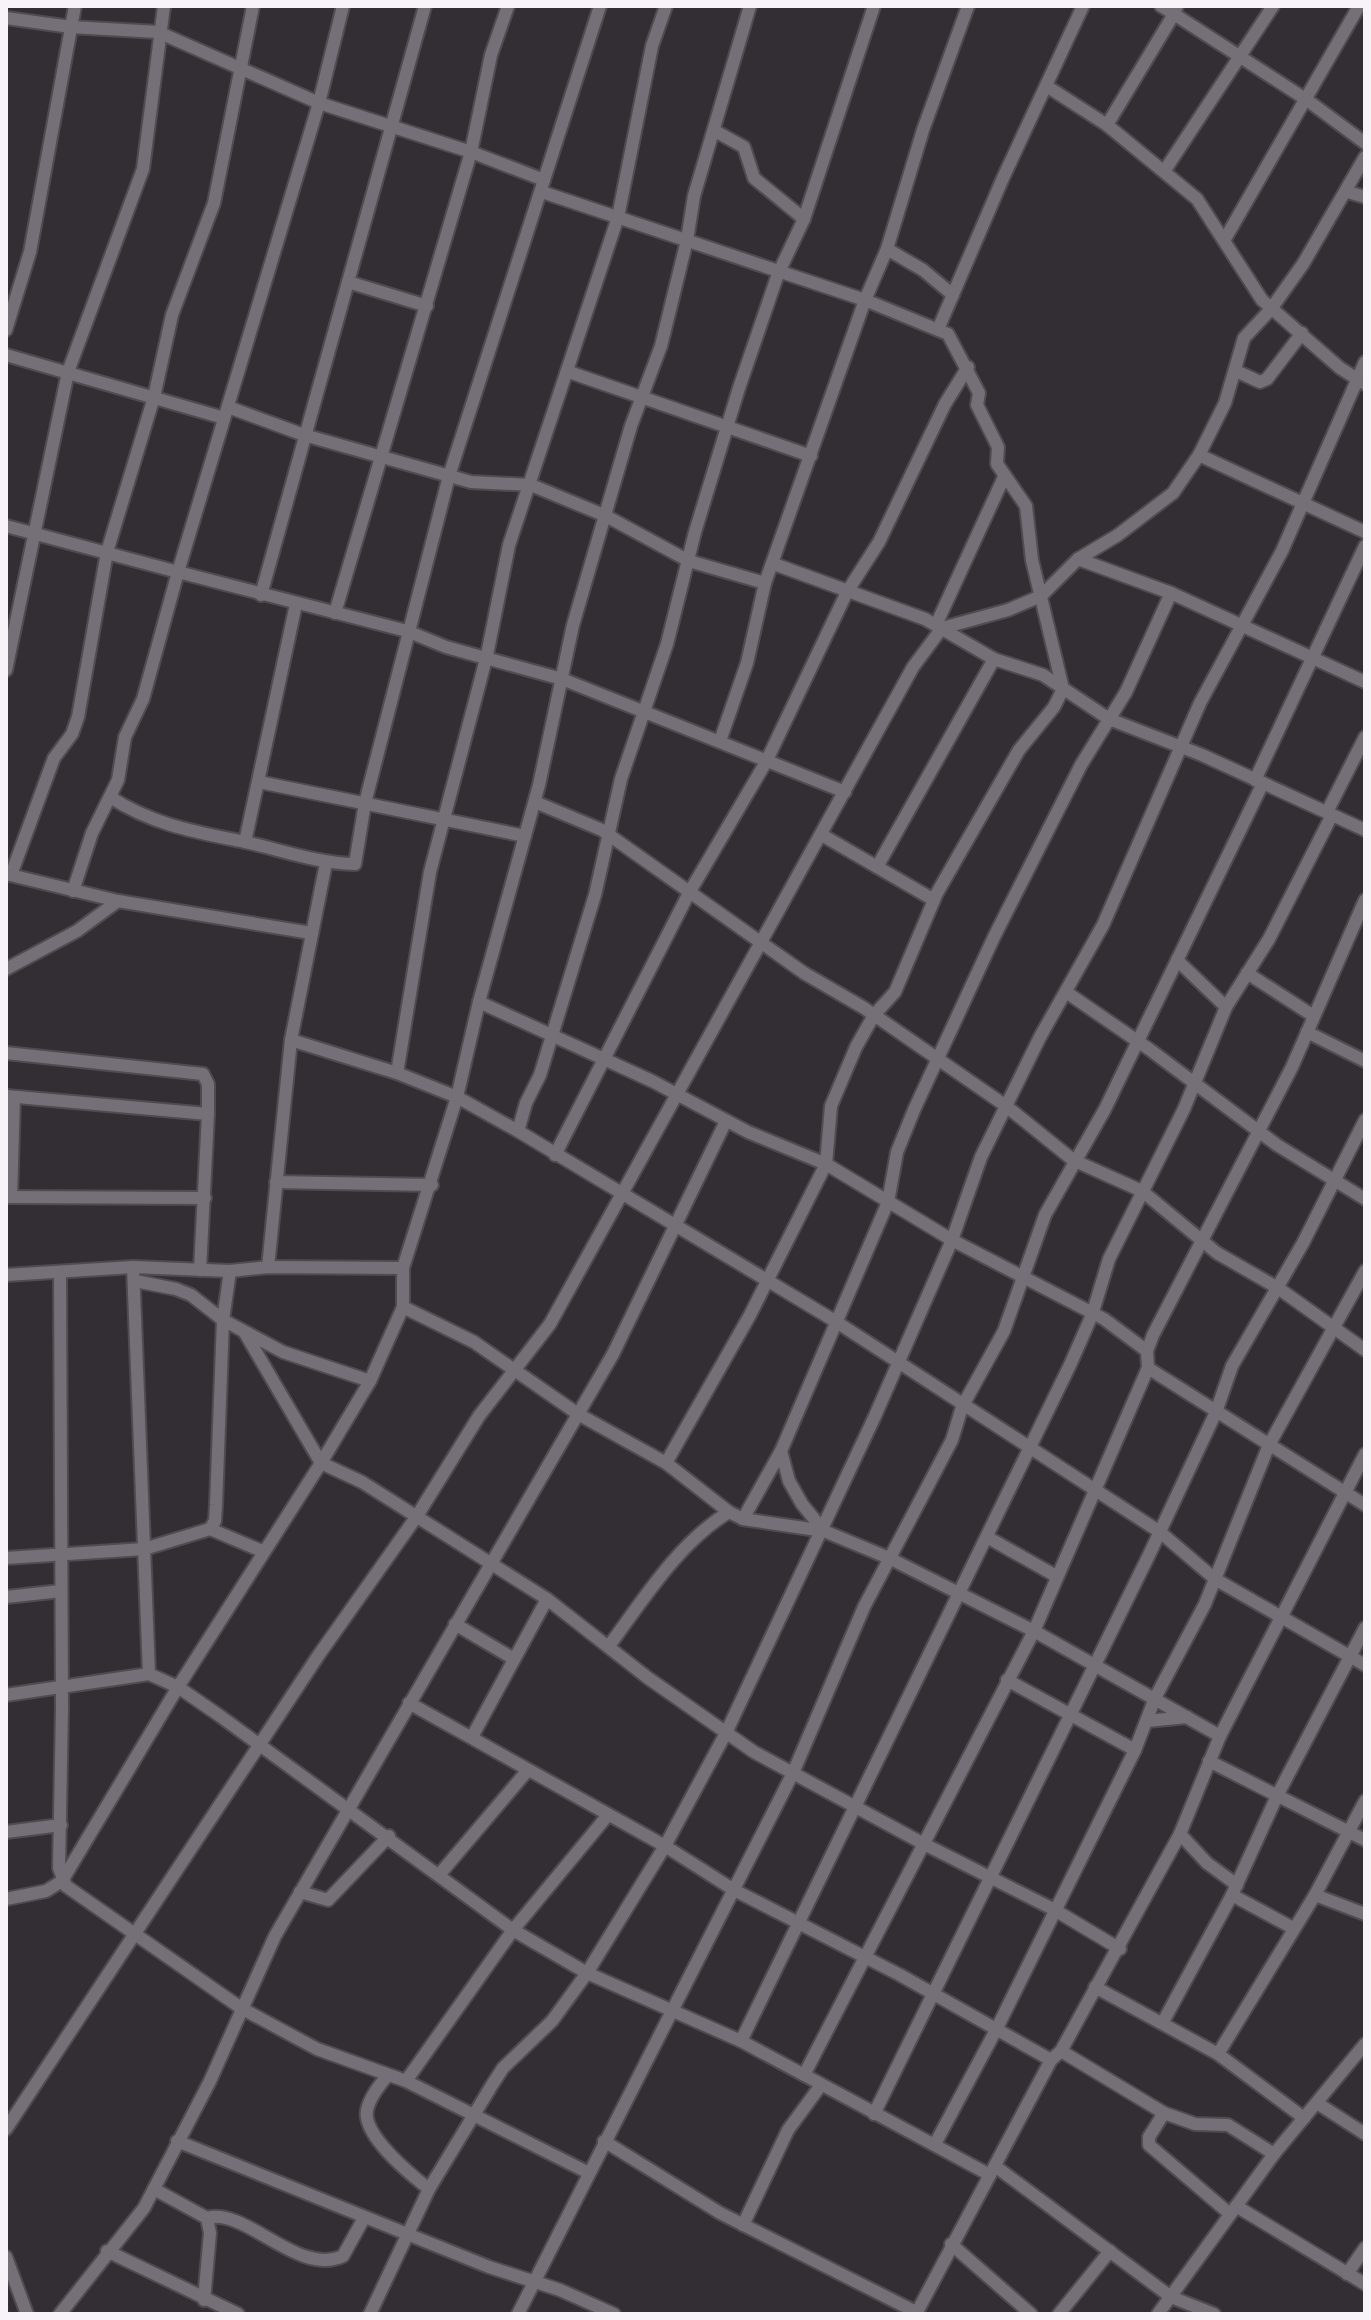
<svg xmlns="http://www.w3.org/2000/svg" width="1371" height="2320" viewBox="0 0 1371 2320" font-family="'IBM Plex Sans',sans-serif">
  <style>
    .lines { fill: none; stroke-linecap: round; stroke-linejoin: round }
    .minor-casing { stroke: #504b51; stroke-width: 16 }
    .minor { stroke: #756f77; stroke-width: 12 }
  </style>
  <rect width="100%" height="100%" fill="#332e34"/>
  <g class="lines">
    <g class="minor-casing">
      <g id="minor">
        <path d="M 1177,6 L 1174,14 L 1307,100 L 1365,143"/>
        <path d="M 6,18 L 71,27 L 158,32 L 319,103 L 471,152 L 491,55 L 508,6"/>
        <path d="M 1048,87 L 1107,125 L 1197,199 L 1262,300 L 1340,368 L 1365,384"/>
        <path d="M 1107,125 L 1174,14 L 1161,6"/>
        <path d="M 715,131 L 744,147 L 754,178 L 804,219"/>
        <path d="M 1165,170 L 1273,6"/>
        <path d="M 544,180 L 600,6"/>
        <path d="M 542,192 L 865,300 L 948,334 L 979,393 L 977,405 L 998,447 L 997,464 L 1026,506 L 1032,560 L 1063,689 L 1054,707 L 1019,750 L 937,893 L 895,992 L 874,1015 L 856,1047 L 831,1106 L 826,1164 L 750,1315 L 666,1463"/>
        <path d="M 1348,192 L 1365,197"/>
        <path d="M 1225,239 L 1359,6"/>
        <path d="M 887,249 L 923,270 L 953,295"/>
        <path d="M 348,282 L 425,6"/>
        <path d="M 939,327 L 1003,178 L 1083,6"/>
        <path d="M 6,330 L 30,252 L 75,6"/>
        <path d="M 6,355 L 224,418"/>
        <path d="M 1236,371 L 1260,382 L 1267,379 L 1302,333"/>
        <path d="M 569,372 L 811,456"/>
        <path d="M 228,407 L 304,435 L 471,482 L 531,485 L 606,516 L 689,561 L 765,583"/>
        <path d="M 1199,455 L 1365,532"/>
        <path d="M 6,526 L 178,572 L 319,103 L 343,6"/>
        <path d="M 774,564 L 925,619 L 994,659 L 1043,675 L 1109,719 L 1202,755 L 1365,830"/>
        <path d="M 1171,593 L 1365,682"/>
        <path d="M 261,595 L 348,282 L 427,306"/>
        <path d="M 936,625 L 1004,477"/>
        <path d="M 6,670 L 68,372 L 143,169 L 164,6"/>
        <path d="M 720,741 L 747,663 L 765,583 L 865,300 L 887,249 L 923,130 L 968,6"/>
        <path d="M 1255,780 L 1365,546"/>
        <path d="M 259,782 L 525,836"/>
        <path d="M 110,797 C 153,825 196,832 245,842 C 282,850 316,863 355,864 L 365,803 L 449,476 L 544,180 L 471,152 L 335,613"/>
        <path d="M 535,802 L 602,830 L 804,973 L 864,1008 L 1006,1106 L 1073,1160 L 1142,1191 L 1217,1253 L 1278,1288 L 1365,1350"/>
        <path d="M 1327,812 L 1365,737"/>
        <path d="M 822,835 L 934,900"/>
        <path d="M 245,842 L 296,604"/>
        <path d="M 877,867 L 994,659"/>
        <path d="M 6,874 L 118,901 L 311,933"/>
        <path d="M 11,875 L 54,758 L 72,734 L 78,717 L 107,552 L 154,397 L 172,315 L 214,203 L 253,6"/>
        <path d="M 73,891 L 92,833 L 118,780 L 125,737 L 143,699 L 178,572 L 407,631 L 446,647 L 562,679 L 845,792"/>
        <path d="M 1177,960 L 1226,1007"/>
        <path d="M 6,969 L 77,931 L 118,901"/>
        <path d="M 1247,973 L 1312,1015"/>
        <path d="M 1066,992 L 1149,1049 L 1277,1145 L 1365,1199"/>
        <path d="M 479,1002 L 652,1081 L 748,1132 L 826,1164 L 952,1240 L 1104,1319 L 1147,1351"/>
        <path d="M 1307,1032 L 1365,1061"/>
        <path d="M 291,1040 L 397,1073 L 457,1097 L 518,1131 L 835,1321 L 1160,1532 L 1215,1579 L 1365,1665"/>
        <path d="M 6,1053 L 203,1074 L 208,1084 L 208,1114"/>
        <path d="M 397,1073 L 430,872 L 487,655 L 509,545 L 618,217 L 652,46 L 666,6"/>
        <path d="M 6,1096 L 208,1114 L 200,1270"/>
        <path d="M 518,1131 L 526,1103 L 540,1075 L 595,895 L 621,779 L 667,644 L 695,532 L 739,388 L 778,274 L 804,219 L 874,6"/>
        <path d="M 555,1155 L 689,893 L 766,762 L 847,592 L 879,542 L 945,404 L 968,367"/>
        <path d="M 276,1182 L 432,1185"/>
        <path d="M 6,1197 L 205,1198"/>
        <path d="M 11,1197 L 14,1097"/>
        <path d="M 133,1267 L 149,1674"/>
        <path d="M 268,1267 L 291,1040 L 326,863"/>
        <path d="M 60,1272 L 62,1708 L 59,1868 L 66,1886 L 241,2008 L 317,2049 L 406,2081 L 587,2172"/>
        <path d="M 6,1275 L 133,1267 L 230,1271 L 268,1267 L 403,1268"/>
        <path d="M 135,1281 L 176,1289 L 191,1295 L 223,1320 L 283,1352 L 370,1381"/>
        <path d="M 403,1307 L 474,1342 L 578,1414 L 666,1463 L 729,1512"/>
        <path d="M 245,1333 L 321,1463 L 362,1482 L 547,1599 L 648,1678 L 754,1752 L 924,1844 L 1053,1909 L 1120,1949"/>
        <path d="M 1148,1368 L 1365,1505"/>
        <path d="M 781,1451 L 789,1481 L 802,1504 L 824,1531 L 889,1558 L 1034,1631 L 1220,1736"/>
        <path d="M 743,1519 L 781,1451 L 888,1202 L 897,1152 L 914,1110 L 994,937 L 1081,765 L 1126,692 L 1171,593 L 1078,559"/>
        <path d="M 210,1529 L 262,1551"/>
        <path d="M 987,1537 L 1056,1576"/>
        <path d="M 6,1558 L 144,1549 L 210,1529 L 215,1521 L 216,1505 L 223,1320 L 230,1271"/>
        <path d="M 6,1597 L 61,1591"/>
        <path d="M 455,1624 L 514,1659"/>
        <path d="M 609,1646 C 643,1600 679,1542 729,1512 L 743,1519 L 824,1531"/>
        <path d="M 1007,1680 L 1135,1750"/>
        <path d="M 6,1695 L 149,1674 L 178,1687 L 220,1716 L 513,1930 L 587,1973 L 741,2041 L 990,2175"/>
        <path d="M 409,1703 L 665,1846 L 734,1890 L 900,1975 L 1051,2060"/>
        <path d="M 1147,1721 L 1187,1717"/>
        <path d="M 472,1737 L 547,1599"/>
        <path d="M 1209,1761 L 1365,1840"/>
        <path d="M 6,1832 L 61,1825"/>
        <path d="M 1180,1834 L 1207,1863 L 1237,1885"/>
        <path d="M 439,1875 L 528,1770"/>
        <path d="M 300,1892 L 328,1900 L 389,1836"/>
        <path d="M 1232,1895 L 1293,1928"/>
        <path d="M 1315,1895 L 1365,1914"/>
        <path d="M 6,1899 L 46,1891 L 62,1881 L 178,1687 L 321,1463 L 370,1381 L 403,1307 L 403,1268 L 457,1097 L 479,1002 L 539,785 L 573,625 L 631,426 L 661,346 L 687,240 L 694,196 L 750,6"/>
        <path d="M 1095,1987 L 1218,2054 L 1304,2118"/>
        <path d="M 1163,2022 L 1232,1895 L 1277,1796 L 1365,1628"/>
        <path d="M 741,2041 L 1070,1365 L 1092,1315 L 1109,1259 L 1184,1109 L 1226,1007 L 1269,939 L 1332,815"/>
        <path d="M 1061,2051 L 1164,2113 L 1195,2124 L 1228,2125 L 1274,2154"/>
        <path d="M 1218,2054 L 1315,1895 L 1365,1801"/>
        <path d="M 804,2075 L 1034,1631 L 1148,1368 L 1147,1351 L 1153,1335 L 1292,1067 L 1365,900"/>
        <path d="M 387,2076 C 379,2086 370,2097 367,2110 C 362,2135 411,2175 429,2189"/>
        <path d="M 406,2081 L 513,1930 L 608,1815"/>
        <path d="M 1317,2103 L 1365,2134"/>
        <path d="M 1164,2113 L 1149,2137 L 1149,2145 L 1230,2214"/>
        <path d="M 874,2114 L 1149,1555 L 1216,1412 L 1232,1366 L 1303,1243 L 1365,1120"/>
        <path d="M 6,2129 L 318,1656 L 417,1516 L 479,1416 L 550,1324 L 913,667 L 942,628 L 1008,610 L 1041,596 L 1078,559 L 1118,535 L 1173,493 L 1199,455 L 1225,403 L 1244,338 L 1271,309 L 1303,264 L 1365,157"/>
        <path d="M 177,2141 L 489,2267 L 560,2290 L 614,2314"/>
        <path d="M 604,2141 L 720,2213 L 916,2312"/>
        <path d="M 935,2144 L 996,2030 L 1135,1750 L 1155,1698 L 1205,1604 L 1269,1445 L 1365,1271"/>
        <path d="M 995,2166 L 1171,2297 L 1214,2314"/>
        <path d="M 154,2189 L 207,2218 L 210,2233 L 204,2300"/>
        <path d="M 1236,2206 L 1365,2284"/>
        <path d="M 207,2218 C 246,2207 298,2277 343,2256 L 364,2218"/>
        <path d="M 743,2225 L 788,2130 L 821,2085"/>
        <path d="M 951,2244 L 1031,2314"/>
        <path d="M 107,2251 L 238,2314"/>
        <path d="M 6,2257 L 27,2314"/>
        <path d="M 1347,2274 L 1365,2248"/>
        <path d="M 60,2314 L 144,2208 L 210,2081 L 275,1936 L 613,1354 L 726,1121"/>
        <path d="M 370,2314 L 429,2189 L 492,2085 L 503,2068 L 552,2021 L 587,1973 L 665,1846 L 726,1733 L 875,1416 L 952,1240 L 981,1157 L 1040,1037 L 1103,925 L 1200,703 L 1282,551 L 1365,362"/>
        <path d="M 518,2314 L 793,1773 L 864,1607 L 952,1440 L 962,1407 L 1004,1331 L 1045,1215 L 1105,1109 L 1263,783"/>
        <path d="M 916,2314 L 1051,2060 L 1061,2051 L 1180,1834 L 1220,1736 L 1365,1454"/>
        <path d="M 1059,2314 L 1110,2251"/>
        <path d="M 1158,2314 L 1274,2154 L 1365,2044"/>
      </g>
    </g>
    <use href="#minor" class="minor"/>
  </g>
  <rect width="1371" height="2320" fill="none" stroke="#f7f3f8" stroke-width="16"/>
</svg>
